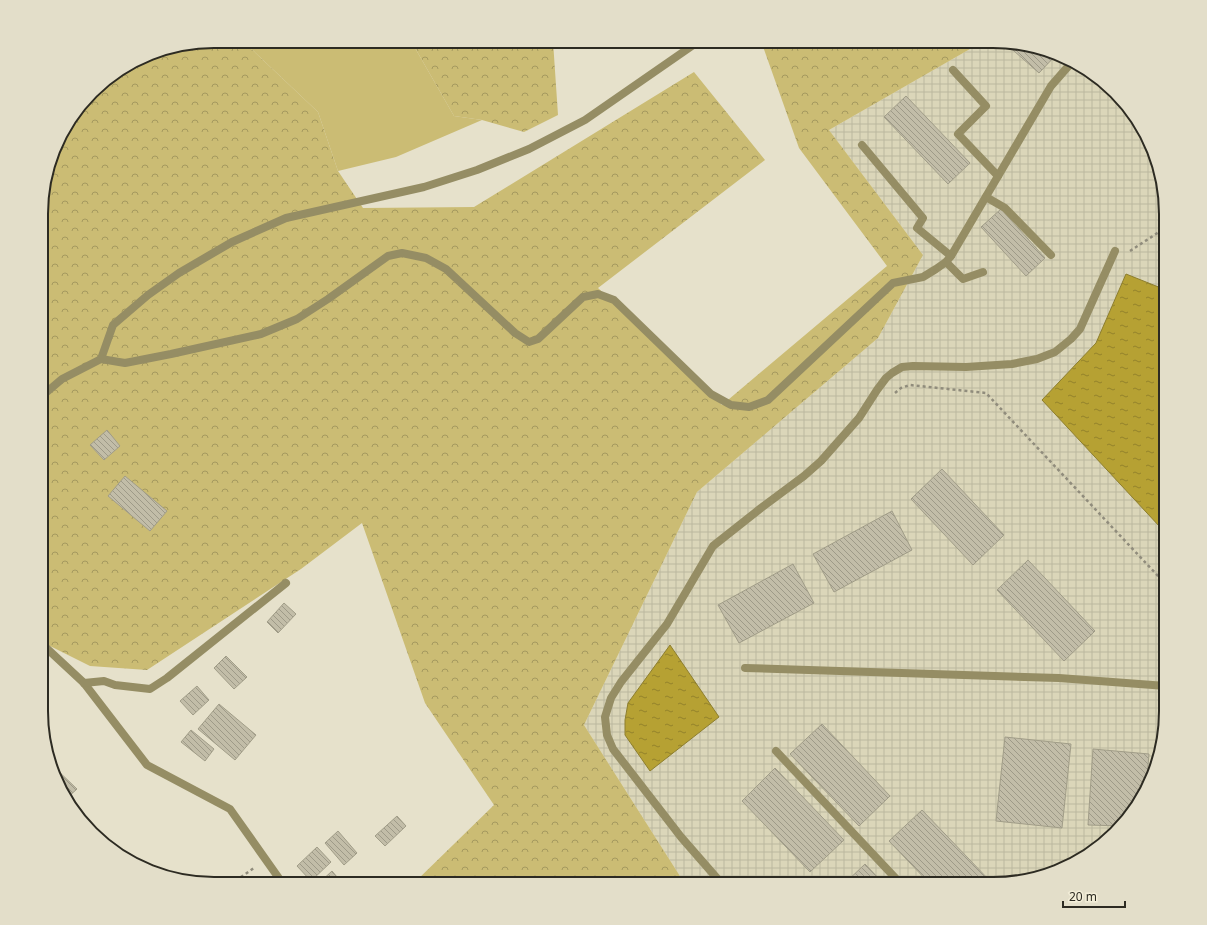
<svg xmlns="http://www.w3.org/2000/svg" width="1207" height="925" viewBox="0 0 1207 925" font-family="'Noto Sans',sans-serif">
  <style>
    .industrial { fill: url(#industrial-grid) }
    .grass { fill: #cbbc74 }
    .forest { fill: url(#forest-crowns) }
    .water { fill: url(#water-ripples); stroke: #8d7e2e }
    .building { fill: url(#building-back-hatch); stroke: #a19d88 }
    .lines { fill: none; stroke-linecap: round; stroke-linejoin: round }
    .path { stroke: #908c7c; stroke-width: 2.5; stroke-dasharray: 3 3; stroke-linecap: butt }
    .service { stroke: #958d64; stroke-width: 8 }
    .minor { stroke: #958d64; stroke-width: 8 }
    .rim { fill: none; stroke: #2d2b22; stroke-width: 2 }
  </style>
  <defs>
    <pattern id="industrial-grid" width="8" height="8" patternUnits="userSpaceOnUse"><rect width="8" height="8" fill="#dbd6b9"/><path d="M0 4h8M4 0v8" fill="none" stroke="#bcb89f"/></pattern>
    <pattern id="forest-crowns" width="20" height="18" patternUnits="userSpaceOnUse"><rect width="20" height="18" fill="#cbbc74"/><path d="M2 6a3 3 0 1 1 6 0M12 15a3 3 0 1 1 6 0" fill="none" stroke="#a5995f"/></pattern>
    <pattern id="water-ripples" width="26" height="14" patternUnits="userSpaceOnUse"><rect width="26" height="14" fill="#b6a133"/><path d="M2 4q2-2 4 0t4 0M15 11q2-2 4 0t4 0" fill="none" stroke="#94832b"/></pattern>
    <pattern id="building-back-hatch" width="6" height="6" patternUnits="userSpaceOnUse"><rect width="6" height="6" fill="#c2bda8"/><path d="M-1 5l2 2M0 0l6 6M5-1l2 2" fill="none" stroke="#9e9a88"/></pattern>
  </defs>
  <rect width="100%" height="100%" fill="#e6e1cb"/>
  <path class="industrial" d="M 984,41 L 1004,41 L 1059,54 L 1107,84 L 1148,138 L 1166,214 L 1166,723 L 1153,778 L 1123,825 L 1069,866 L 993,884 L 685,884 L 584,725 L 697,492 L 878,338 L 923,255 L 829,130 Z"/>
  <path class="grass" d="M 243,41 L 411,41 L 454,116 L 482,120 L 396,157 L 338,171 L 318,112 Z"/>
  <g class="forest">
    <path d="M 214,41 L 243,41 L 318,112 L 338,171 L 363,208 L 474,207 L 694,72 L 765,160 L 598,288 L 722,405 L 887,266 L 799,148 L 761,41 L 984,41 L 829,130 L 923,255 L 878,338 L 697,492 L 584,725 L 685,884 L 413,884 L 494,805 L 425,703 L 362,523 L 301,569 L 147,670 L 90,666 L 42,642 L 43,191 L 64,128 L 100,84 L 158,50 Z"/>
    <path d="M 411,41 L 553,41 L 558,115 L 524,132 L 482,120 L 454,116 Z"/>
  </g>
  <g class="water">
    <path d="M 1126,274 L 1166,290 L 1166,521 L 1160,527 L 1042,400 L 1096,343 Z"/>
    <path d="M 670,645 L 719,717 L 650,771 L 625,735 L 625,720 L 628,703 Z"/>
  </g>
  <g class="building">
    <path d="M 1008,42 L 1057,54 L 1039,73 L 1006,44 Z"/>
    <path d="M 906,96 L 970,163 L 948,184 L 884,117 Z"/>
    <path d="M 1001,209 L 1045,258 L 1026,276 L 981,227 Z"/>
    <path d="M 107,430 L 120,446 L 104,460 L 90,445 Z"/>
    <path d="M 942,469 L 1004,535 L 973,565 L 911,499 Z"/>
    <path d="M 125,476 L 167,511 L 150,531 L 108,496 Z"/>
    <path d="M 892,511 L 912,550 L 834,592 L 813,554 Z"/>
    <path d="M 1028,560 L 1095,631 L 1064,661 L 997,590 Z"/>
    <path d="M 793,564 L 814,603 L 739,643 L 718,605 Z"/>
    <path d="M 284,603 L 296,614 L 278,633 L 267,622 Z"/>
    <path d="M 226,656 L 247,677 L 234,689 L 214,668 Z"/>
    <path d="M 197,686 L 209,700 L 193,715 L 180,701 Z"/>
    <path d="M 219,704 L 256,735 L 235,760 L 198,729 Z"/>
    <path d="M 822,724 L 890,796 L 859,826 L 790,754 Z"/>
    <path d="M 191,730 L 214,749 L 205,761 L 181,742 Z"/>
    <path d="M 1005,737 L 1071,744 L 1062,828 L 996,821 Z"/>
    <path d="M 1093,749 L 1149,754 L 1146,788 L 1122,826 L 1088,825 Z"/>
    <path d="M 53,766 L 77,789 L 67,798 L 59,788 Z"/>
    <path d="M 775,768 L 844,840 L 810,872 L 742,801 Z"/>
    <path d="M 922,810 L 991,882 L 989,884 L 930,884 L 889,841 Z"/>
    <path d="M 397,816 L 406,826 L 385,846 L 375,836 Z"/>
    <path d="M 338,831 L 357,853 L 344,865 L 325,843 Z"/>
    <path d="M 317,847 L 331,862 L 311,881 L 297,866 Z"/>
    <path d="M 865,864 L 884,884 L 844,884 Z"/>
    <path d="M 332,871 L 343,884 L 318,884 Z"/>
  </g>
  <g class="lines">
    <g class="path">
      <path d="M 1130,251 L 1162,230 L 1166,229"/>
      <path d="M 895,393 L 901,388 L 910,385 L 986,393 L 1159,577 L 1166,571"/>
      <path d="M 231,884 L 254,868"/>
    </g>
    <g class="service">
      <path d="M 953,70 L 986,106 L 958,134 L 998,176"/>
      <path d="M 862,145 L 923,218 L 917,228 L 951,256"/>
      <path d="M 986,197 L 1005,208 L 1051,255"/>
      <path d="M 946,262 L 963,279 L 983,272"/>
      <path d="M 745,668 L 1059,678 L 1166,686"/>
      <path d="M 776,751 L 901,884"/>
      <path d="M 722,884 L 681,837 L 613,749 L 607,735 L 605,717 L 611,698 L 621,682 L 667,624 L 713,546 L 761,508 L 804,476 L 821,461 L 859,418 L 877,390 L 886,378 L 892,373 L 902,367 L 913,366 L 966,367 L 1012,364 L 1037,359 L 1055,352 L 1071,339 L 1080,329 L 1115,251"/>
    </g>
    <g class="minor">
      <path d="M 101,359 L 113,325 L 148,295 L 179,273 L 232,242 L 286,218 L 424,187 L 477,170 L 529,149 L 585,120 L 699,41"/>
      <path d="M 42,396 L 62,379 L 101,359 L 125,363 L 171,354 L 261,334 L 297,319 L 328,299 L 388,256 L 402,253 L 426,258 L 446,269 L 515,333 L 529,342 L 538,339 L 583,297 L 598,294 L 614,300 L 711,394 L 731,405 L 749,407 L 768,400 L 893,283 L 923,277 L 936,269 L 946,262 L 951,256 L 1051,86 L 1072,62"/>
      <path d="M 42,644 L 84,683 L 147,765 L 230,809 L 283,884"/>
      <path d="M 84,683 L 104,681 L 115,685 L 150,689 L 167,678 L 286,583"/>
    </g>
  </g>
  <path d="M0 0H1207V925H0ZM214 48H993A166 166 0 0 1 1159 214V711A166 166 0 0 1 993 877H214A166 166 0 0 1 48 711V214A166 166 0 0 1 214 48Z" fill="#e3dec9" fill-rule="evenodd"/>
  <path class="rim" d="M214 48H993A166 166 0 0 1 1159 214V711A166 166 0 0 1 993 877H214A166 166 0 0 1 48 711V214A166 166 0 0 1 214 48Z"/>
  <path d="M1063 901v6h62v-6" fill="none" stroke="#2d2b22" stroke-width="2"/>
  <text x="1069" y="901" font-size="12" fill="#2d2b22" stroke="#f3eed8" stroke-width="3" paint-order="stroke">20 m</text>
</svg>
